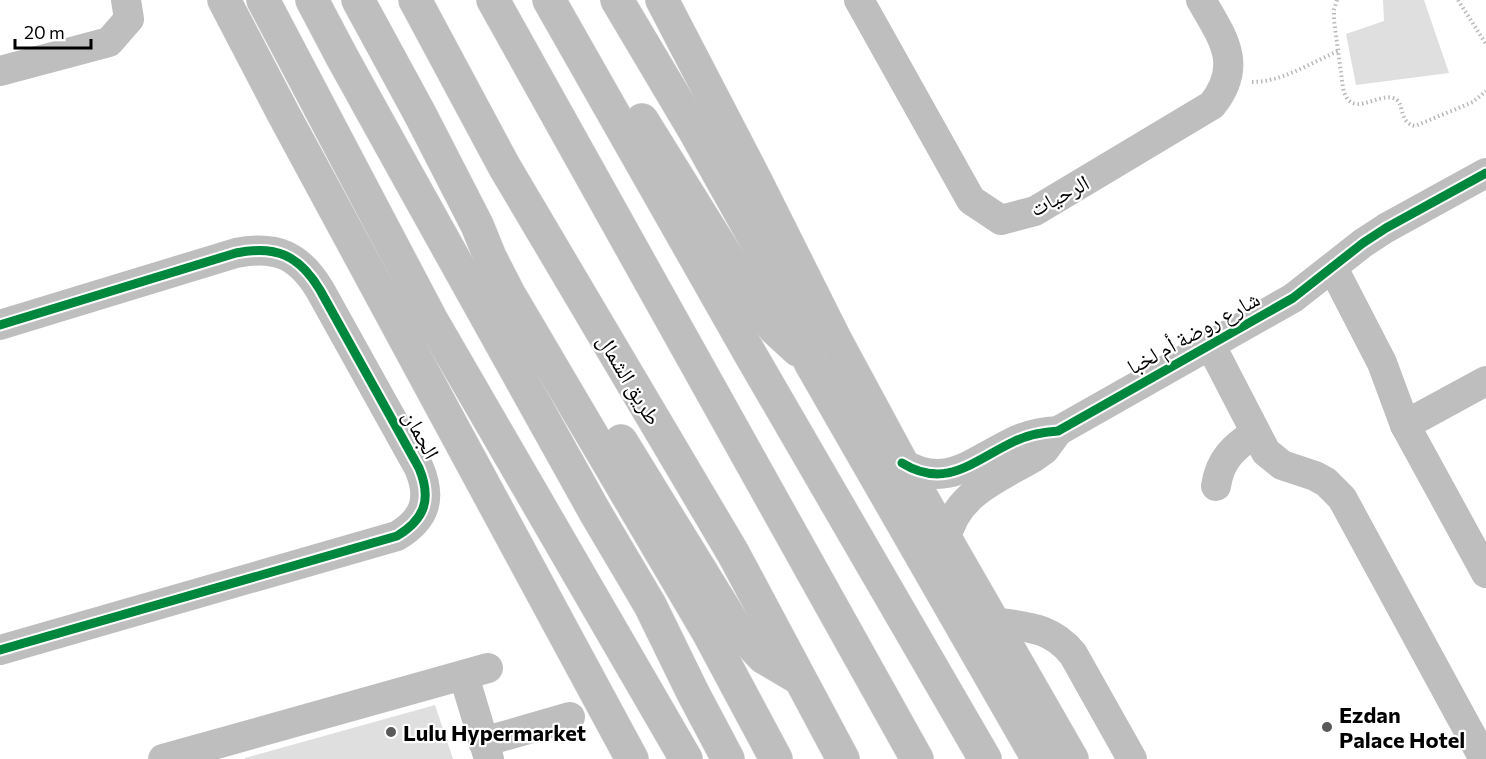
<svg xmlns="http://www.w3.org/2000/svg" width="1486" height="759" viewBox="0 0 1486 759" font-family="Commissioner,'Noto Naskh Arabic',sans-serif">
  <style>
    .building { fill: #dfdfdf }
    .lines { fill: none; stroke-linecap: round; stroke-linejoin: round }
    .highway-casing { stroke: #dbdbdb; stroke-width: 34 }
    .path { stroke: #b9b9b9; stroke-width: 4; stroke-dasharray: 1.5 3; stroke-linecap: butt }
    .minor { stroke: #bebebe; stroke-width: 30 }
    .highway { stroke: #bebebe; stroke-width: 33 }
    .cycleway-casing { stroke: #fff; stroke-width: 13 }
    .cycleway { stroke: #00873e; stroke-width: 9 }
    .poi-dot { fill: #595959; stroke: #fff; stroke-width: 2 }
    .labels { text-anchor: middle; dominant-baseline: central; stroke-width: 4.5; stroke-linejoin: round; paint-order: stroke }
    .street-label { font-size: 22px; fill: #000; stroke: #fff }
    .poi-label { font-size: 22px; font-weight: bold; fill: #000; stroke: #fff; text-anchor: start }
  </style>
  <rect width="100%" height="100%" fill="#fff"/>
  <g class="building">
    <path d="M 1383,0 L 1424,0 L 1449,73 L 1356,85 L 1346,34 L 1384,21 Z"/>
    <path d="M 435,705 L 453,759 L 245,759 L 245,758 Z"/>
  </g>
  <g class="lines">
    <g class="highway-casing">
      <g id="highway">
        <path d="M 224,0 L 284,115 L 632,759"/>
        <path d="M 263,0 L 431,319 L 686,759"/>
        <path d="M 312,0 L 342,57 L 409,178 L 595,512 L 650,605 L 693,693 L 728,759"/>
        <path d="M 358,0 L 420,114 L 477,225 L 490,257 L 509,294 L 708,632 L 776,759"/>
        <path d="M 415,0 L 504,166 L 733,553 L 843,759"/>
        <path d="M 493,0 L 917,759"/>
        <path d="M 549,0 L 749,352 L 985,759"/>
        <path d="M 617,0 L 693,128 L 769,264 L 810,362 L 1038,759"/>
        <path d="M 662,0 L 755,179 L 834,337 L 902,463 L 1072,759"/>
        <path d="M 642,120 L 757,305 L 774,328 L 798,350"/>
        <path d="M 621,441 L 736,628 L 763,657 L 797,677"/>
      </g>
    </g>
    <g class="path">
      <path d="M 1337,0 L 1334,10 L 1334,20 L 1343,88 C 1350,120 1376,93 1393,98 C 1406,101 1397,122 1415,126 L 1473,102 L 1486,91"/>
      <path d="M 1458,0 L 1486,44"/>
      <path d="M 1252,82 C 1281,82 1311,63 1338,51"/>
    </g>
    <g class="minor">
      <path d="M 859,0 L 971,200 L 1001,220 L 1035,211 L 1212,105 C 1244,65 1223,38 1201,0"/>
      <path d="M 0,71 L 109,42 L 129,19 L 126,0"/>
      <path d="M 1333,268 L 1382,363 L 1405,425 L 1486,573"/>
      <path d="M 0,325 L 236,253 C 276,245 299,255 320,290 L 419,468 C 432,499 425,519 397,536 L 0,650"/>
      <path d="M 1210,344 L 1266,452 L 1282,465 L 1315,476 L 1326,482 L 1342,498 L 1484,759"/>
      <path d="M 1405,425 L 1486,381"/>
      <path d="M 902,463 C 946,490 973,461 1013,442 C 1027,435 1042,432 1058,431 L 1293,298 L 1363,243 L 1386,228 L 1486,173"/>
      <path d="M 1216,486 C 1220,459 1234,447 1255,433"/>
      <path d="M 946,541 C 954,494 997,479 1034,457 L 1044,450 L 1058,431"/>
      <path d="M 994,622 C 1027,627 1051,627 1073,654 L 1132,759"/>
      <path d="M 464,676 L 489,759"/>
      <path d="M 483,742 L 570,717"/>
      <path d="M 163,759 L 488,668"/>
    </g>
    <use href="#highway" class="highway"/>
    <g class="cycleway-casing">
      <g id="cycleway">
        <path d="M 0,325 L 236,253 C 276,245 299,255 320,290 L 419,468 C 432,499 425,519 397,536 L 0,650"/>
        <path d="M 902,463 C 946,490 973,461 1013,442 C 1027,435 1042,432 1058,431 L 1293,298 L 1363,243 L 1386,228 L 1486,173"/>
      </g>
    </g>
    <use href="#cycleway" class="cycleway"/>
  </g>
  <g class="poi-dot">
    <circle cx="1327" cy="727" r="6"/>
    <circle cx="391" cy="732" r="6"/>
  </g>
  <g class="labels">
    <g class="street-label">
      <text transform="translate(1059 195) rotate(-28)">الرحيات</text>
      <text transform="translate(1193 332) rotate(-29)">شارع روضة أم لخبا</text>
      <text transform="translate(630 379) rotate(59)">طريق الشمال</text>
      <text transform="translate(422 434) rotate(62)">الجمان</text>
    </g>
    <g class="poi-label">
      <text x="1339" y="714">Ezdan<tspan x="1339" dy="25">Palace Hotel</tspan></text>
      <text x="403" y="732">Lulu Hypermarket</text>
    </g>
  </g>
  <path d="M15 39v9h76v-9" fill="none" stroke="#000000" stroke-width="3"/>
  <text x="24" y="39" font-size="18" fill="#000000" stroke="#ffffff" stroke-width="4.5" paint-order="stroke">20 m</text>
</svg>
